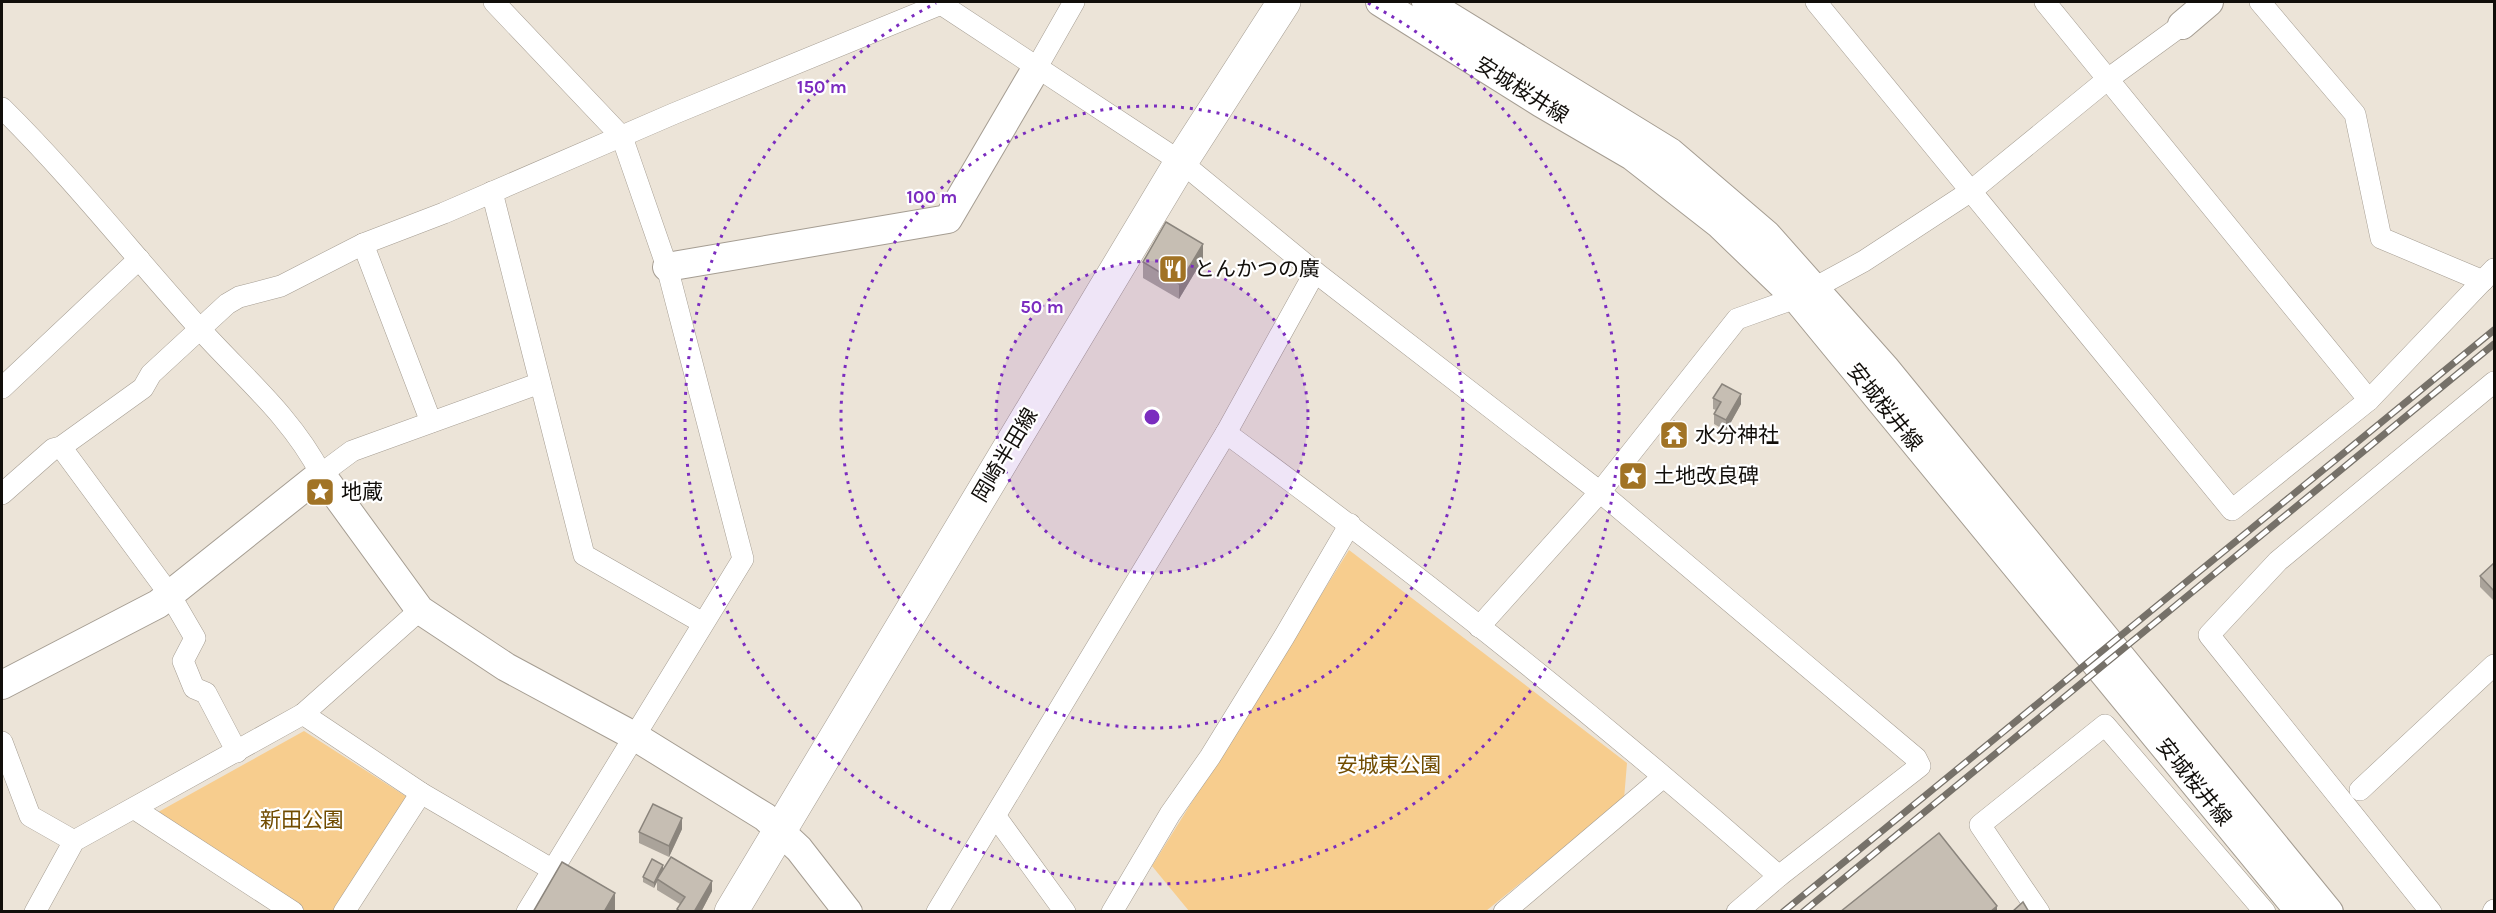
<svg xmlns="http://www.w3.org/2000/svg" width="2496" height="913" viewBox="0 0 2496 913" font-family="Karla,'Noto Sans JP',sans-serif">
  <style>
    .green { fill: #f7cd8e }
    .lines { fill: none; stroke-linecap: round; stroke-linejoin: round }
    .street-casing { stroke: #a59d92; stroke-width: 22 }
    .secondary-casing { stroke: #a59d92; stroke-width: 30 }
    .primary-casing { stroke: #a59d92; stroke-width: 34 }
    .street { stroke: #fff; stroke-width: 21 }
    .secondary { stroke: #fff; stroke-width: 28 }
    .primary { stroke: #fff; stroke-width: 33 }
    .rail-casing { stroke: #767169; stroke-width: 7 }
    .rail { stroke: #fff; stroke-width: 4.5; stroke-dasharray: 14; stroke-linecap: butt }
    .wall { fill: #aaa39a }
    .shaded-wall { fill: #8b857d }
    .building { fill: #c6beb3; stroke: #8b857d; stroke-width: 1.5 }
    .ring { fill: none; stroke: #7b2cbf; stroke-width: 3; stroke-dasharray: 3 6 }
    .labels { text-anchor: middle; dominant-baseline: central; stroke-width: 4.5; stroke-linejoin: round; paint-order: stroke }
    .street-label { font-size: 21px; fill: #110e0a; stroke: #fff }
    .poi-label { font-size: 21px; fill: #110e0a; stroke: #fff; text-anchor: start }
    .park-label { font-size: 21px; fill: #714c00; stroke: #fff }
    .centre { fill: #7b2cbf; stroke: #fff; stroke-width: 3 }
    .ring-label { font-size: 18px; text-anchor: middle; font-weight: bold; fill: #7b2cbf; stroke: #fff; stroke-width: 4.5; stroke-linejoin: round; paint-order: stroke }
  </style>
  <rect width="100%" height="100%" fill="#ece4d8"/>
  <g class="green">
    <path d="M 1349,550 L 1627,763 L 1624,799 L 1486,911 L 1189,911 L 1152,866 Z"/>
    <path d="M 304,731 L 407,797 L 336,911 L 302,911 L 151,816 Z"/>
  </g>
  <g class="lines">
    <g class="street-casing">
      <g id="street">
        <path d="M 494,2 L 622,137 L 667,267 L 743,559 L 527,912"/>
        <path d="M 1816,2 L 2232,510 L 2369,400 L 2494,269"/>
        <path d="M 2045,2 L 2369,400"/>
        <path d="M 2260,2 L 2355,114 L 2381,238 L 2483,281"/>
        <path d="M 1037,67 L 1074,2"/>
        <path d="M 2,108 C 72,177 133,255 199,328 C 242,376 291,416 321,474 L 352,451 L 540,383"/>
        <path d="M 492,192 L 584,555 L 703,623"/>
        <path d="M 363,244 L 431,422"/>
        <path d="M 2,388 L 139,259"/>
        <path d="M 61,447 L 170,595 L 195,638 L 183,661 L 194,688 L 206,693 L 237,752"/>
        <path d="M 2,494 L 53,449 L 61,447 L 143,388 L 151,374 L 227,304 L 239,297 L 281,286 L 363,244 L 444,213 L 673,114 L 941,4 L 1181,162 L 1315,272 L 1600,492 L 1916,758 L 1920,766 L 1779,876 C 1603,721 1415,572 1226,433"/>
        <path d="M 1479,627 L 1600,492 L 1737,319 L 1796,298 L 1864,261 L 1971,191 L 2108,79 L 2182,25"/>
        <path d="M 303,714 L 421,793 L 553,870"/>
        <path d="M 2,742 L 30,816 L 74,841"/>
        <path d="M 2360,790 L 2494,665"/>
        <path d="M 135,809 L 293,912"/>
        <path d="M 996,817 L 1065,912"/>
        <path d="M 35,912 L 74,841 L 303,714 L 420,610"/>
        <path d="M 344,912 L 421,793"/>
        <path d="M 937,912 L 1226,433 L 1315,272"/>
        <path d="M 1112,912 L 1170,814 L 1210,757 L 1284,637 L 1350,524"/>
        <path d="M 1504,912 L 1662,778"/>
        <path d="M 1737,912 L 1779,876"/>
        <path d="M 2039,912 L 1980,825 L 2105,725 L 2265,912"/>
        <path d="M 2431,912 L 2209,635 L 2278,561 L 2494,382"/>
        <path d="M 2493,912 L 2494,910"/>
      </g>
    </g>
    <g class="secondary-casing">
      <g id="secondary">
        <path d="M 1380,2 L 1541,103 L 1632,156 L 1719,224 L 1796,298 L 2300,912"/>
        <path d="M 1426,2 L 1670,152 L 1767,235 L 1886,369 L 2329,912"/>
        <path d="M 2182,25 L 2209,2"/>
        <path d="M 667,267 L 948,219 L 1037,67"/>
        <path d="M 2,685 L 158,604 L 321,474 L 420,610 L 506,667 L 634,736 L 765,817 L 799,849 L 848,912"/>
      </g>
    </g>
    <g class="primary-casing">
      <path id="primary" d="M 731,912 L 1181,162 L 1284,2"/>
    </g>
    <use href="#street" class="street"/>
    <use href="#secondary" class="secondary"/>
    <use href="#primary" class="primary"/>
    <g class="rail-casing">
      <g id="rail">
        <path d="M 1783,912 L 2494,330"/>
        <path d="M 1803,912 L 2494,344"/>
      </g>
    </g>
    <use href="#rail" class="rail"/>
  </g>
  <g class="wall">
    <path d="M 1203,259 L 1179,299 L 1143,278 L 1143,262 Z"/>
    <path d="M 1713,398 L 1741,404 L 1726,431 L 1714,424 L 1714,414 L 1716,410 L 1713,409 Z"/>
    <path d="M 1665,430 L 1682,434 L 1673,443 L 1665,436 Z"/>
    <path d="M 2494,563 L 2494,601 L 2480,587 L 2480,576 Z"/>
    <path d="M 682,829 L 669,857 L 639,843 L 639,832 Z"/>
    <path d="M 663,870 L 712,891 L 701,912 L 677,912 L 677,909 L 680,904 L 657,890 L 657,881 L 654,888 L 643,882 L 643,877 Z"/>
  </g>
  <g class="shaded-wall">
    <path d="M 1203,244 L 1203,259 L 1179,299 L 1179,284 Z"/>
    <path d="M 1741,394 L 1741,404 L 1726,431 L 1726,420 Z"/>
    <path d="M 1682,429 L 1682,434 L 1673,443 L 1673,438 Z"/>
    <path d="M 682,818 L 682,829 L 669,857 L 669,846 Z"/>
    <path d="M 663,865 L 663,870 L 654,888 L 654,883 Z"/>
    <path d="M 712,881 L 712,891 L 701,912 L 694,912 Z"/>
    <path d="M 615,893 L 615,912 L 604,912 Z"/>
    <path d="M 1997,906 L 1997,912 L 1990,912 Z"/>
  </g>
  <g class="building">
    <path d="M 1166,222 L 1203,244 L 1179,284 L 1143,262 Z"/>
    <path d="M 1722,384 L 1741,394 L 1726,420 L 1714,414 L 1721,402 L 1713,398 Z"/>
    <path d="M 1674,421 L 1682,429 L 1673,438 L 1665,430 Z"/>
    <path d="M 2494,563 L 2494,591 L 2480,576 Z"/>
    <path d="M 653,804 L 682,818 L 669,846 L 639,832 Z"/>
    <path d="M 1939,833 L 1997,906 L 1990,912 L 1840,912 Z"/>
    <path d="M 671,857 L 712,881 L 694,912 L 681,912 L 677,909 L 685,897 L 657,879 Z"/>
    <path d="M 652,859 L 663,865 L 654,883 L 643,877 Z"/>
    <path d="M 562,862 L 615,893 L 604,912 L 533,912 Z"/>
    <path d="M 2023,902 L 2029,912 L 2012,912 Z"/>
  </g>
  <circle cx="1152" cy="417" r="156" fill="#7b2cbf" fill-opacity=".12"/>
  <g class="ring">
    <circle cx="1152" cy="417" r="156"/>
    <circle cx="1152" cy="417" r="311"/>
    <path d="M1368 3A467 467 0 1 1 936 3"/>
  </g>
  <defs>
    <g id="restaurant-square" transform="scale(1.5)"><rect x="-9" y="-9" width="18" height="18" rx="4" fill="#a17325" stroke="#fff"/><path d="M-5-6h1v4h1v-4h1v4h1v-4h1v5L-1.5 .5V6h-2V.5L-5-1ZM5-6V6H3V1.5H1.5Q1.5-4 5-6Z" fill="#fff"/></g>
    <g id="temple-square" transform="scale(1.5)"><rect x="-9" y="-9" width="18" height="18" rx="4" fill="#a17325" stroke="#fff"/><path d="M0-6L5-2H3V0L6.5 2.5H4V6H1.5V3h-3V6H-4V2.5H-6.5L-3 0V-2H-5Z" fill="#fff"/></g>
    <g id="sight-square" transform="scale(1.5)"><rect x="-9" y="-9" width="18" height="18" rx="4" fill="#a17325" stroke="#fff"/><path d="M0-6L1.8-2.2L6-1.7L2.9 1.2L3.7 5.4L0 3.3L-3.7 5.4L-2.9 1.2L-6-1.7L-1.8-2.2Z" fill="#fff"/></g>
  </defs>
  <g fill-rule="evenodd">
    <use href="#restaurant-square" x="1173" y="269"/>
    <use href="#temple-square" x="1674" y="435"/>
    <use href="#sight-square" x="1633" y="476"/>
    <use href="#sight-square" x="320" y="492"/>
  </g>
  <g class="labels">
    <g class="street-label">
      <text transform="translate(1522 90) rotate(32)">安城桜井線</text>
      <text transform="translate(1885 407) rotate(51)">安城桜井線</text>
      <text transform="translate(1005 455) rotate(-59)">岡崎半田線</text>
      <text transform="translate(2194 782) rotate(51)">安城桜井線</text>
    </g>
    <g class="poi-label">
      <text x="1194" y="269">とんかつの廣</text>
      <text x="1695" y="435">水分神社</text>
      <text x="1654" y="476">土地改良碑</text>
      <text x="341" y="492">地蔵</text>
    </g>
    <g class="park-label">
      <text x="1389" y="765">安城東公園</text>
      <text x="302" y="820">新田公園</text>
    </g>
  </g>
  <circle cx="1152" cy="417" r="9" class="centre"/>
  <g class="ring-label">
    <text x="822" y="93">150 m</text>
    <text x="932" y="203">100 m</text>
    <text x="1042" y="313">50 m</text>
  </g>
  <rect width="2496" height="913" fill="none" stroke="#110e0a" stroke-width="6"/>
</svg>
